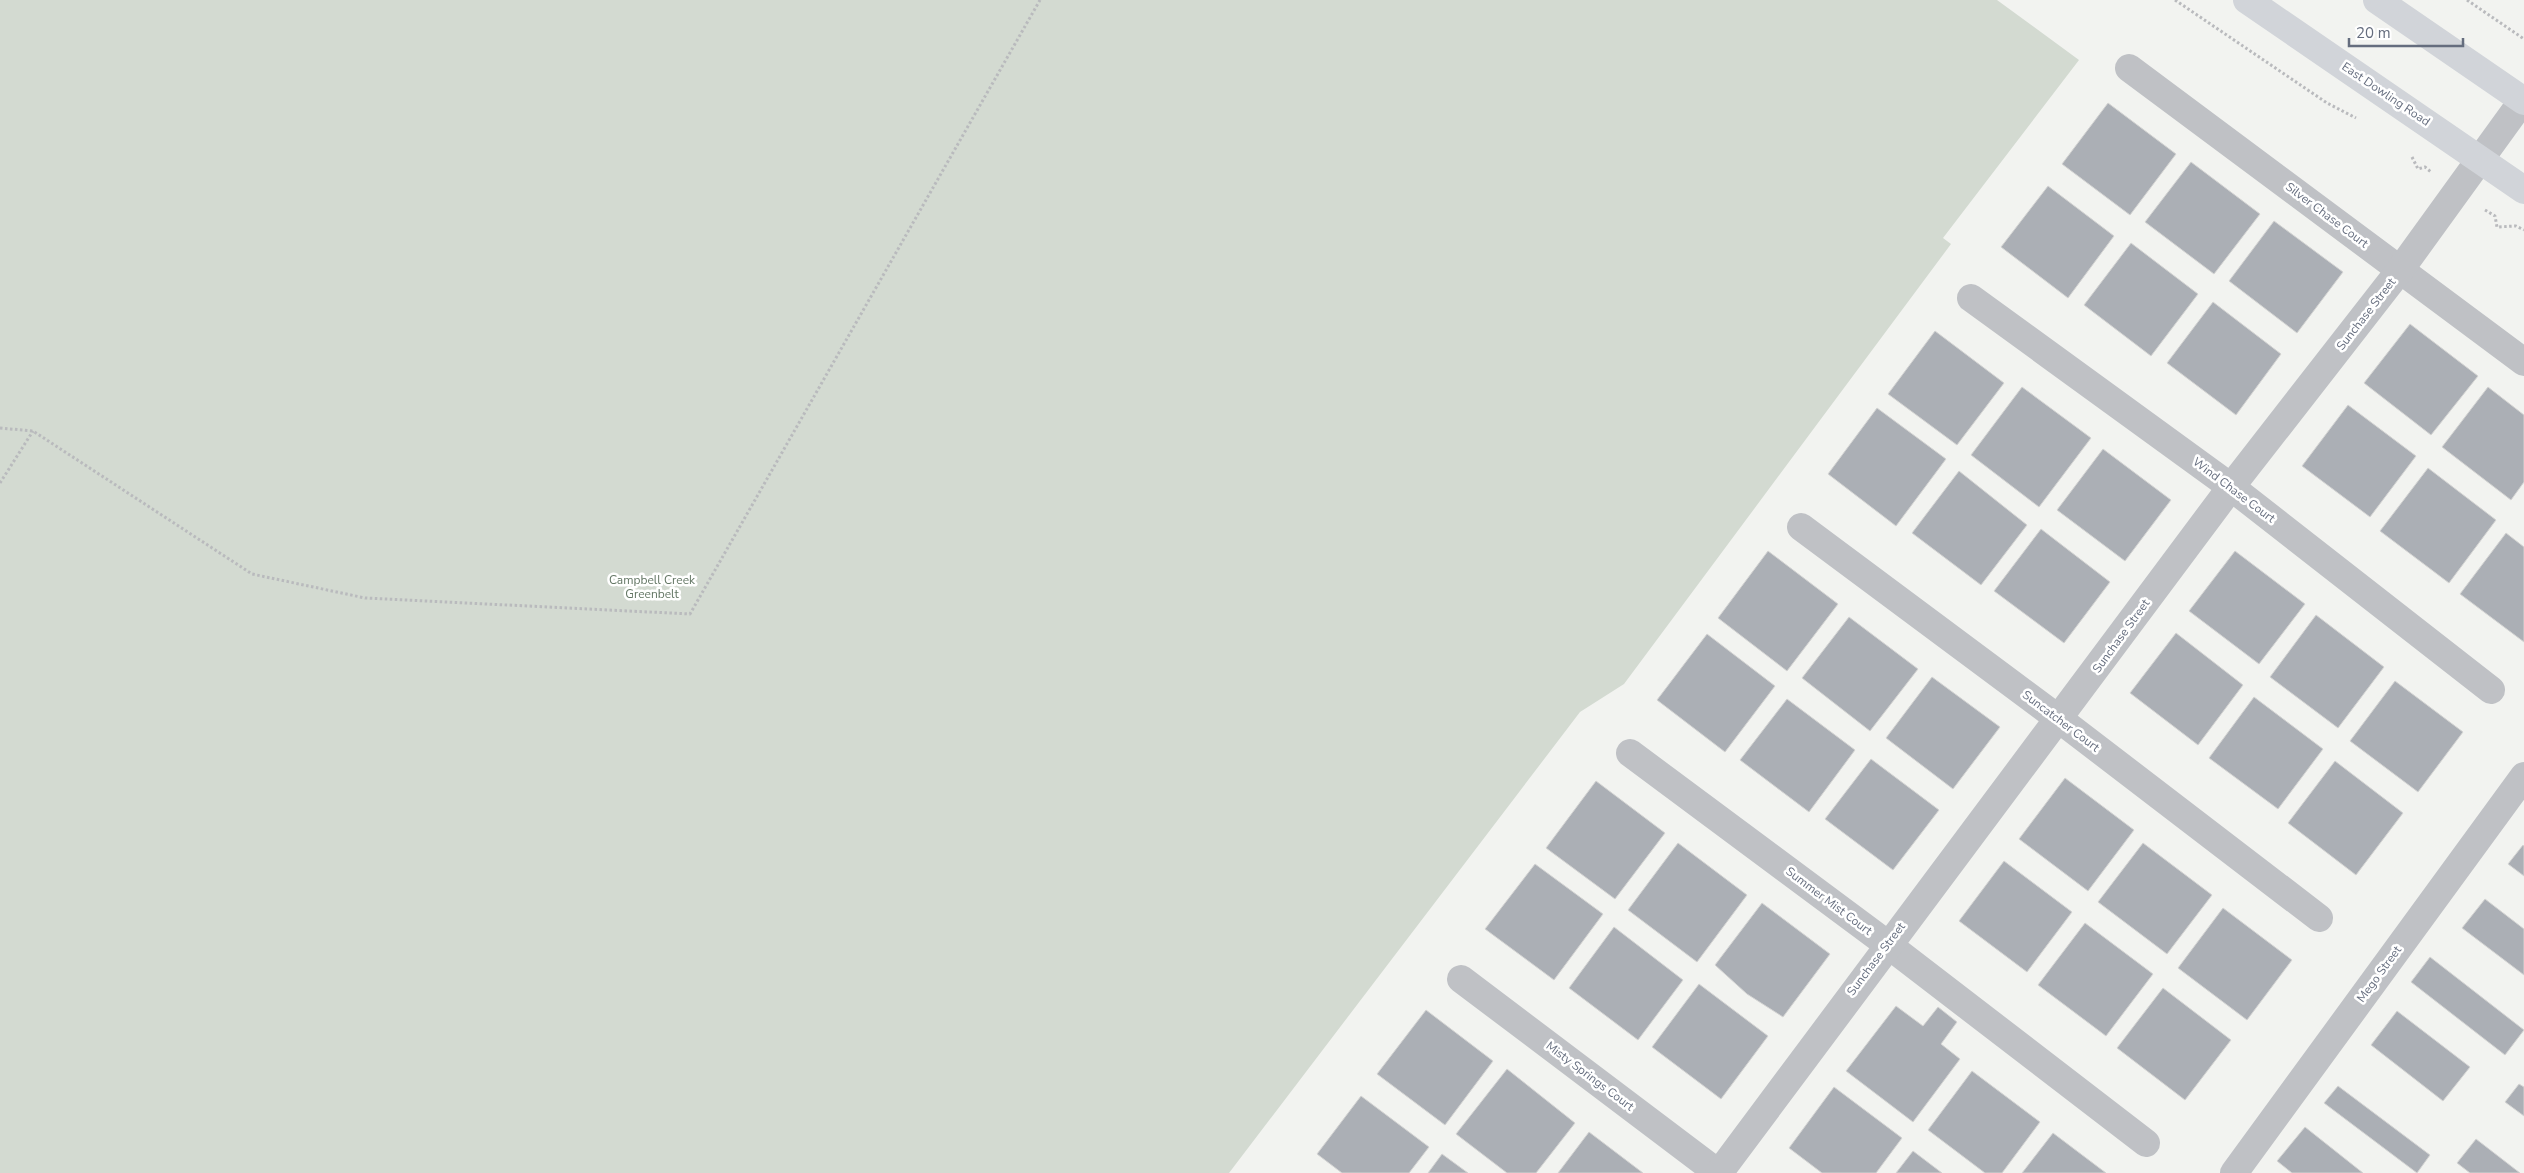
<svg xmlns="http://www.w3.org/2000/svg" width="2524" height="1173" viewBox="0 0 2524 1173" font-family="'Nunito Sans',sans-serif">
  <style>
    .green { fill: #d3dad1 }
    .building { fill: #abafb5; stroke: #d4d4d3 }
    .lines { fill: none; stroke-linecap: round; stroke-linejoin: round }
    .path { stroke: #b9babd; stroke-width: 3; stroke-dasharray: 2.5 2.5; stroke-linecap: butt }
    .street { stroke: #bfc1c5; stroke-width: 28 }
    .secondary { stroke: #d1d4d9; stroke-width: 28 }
    .labels { text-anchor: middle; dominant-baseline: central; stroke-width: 5; stroke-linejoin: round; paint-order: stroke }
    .street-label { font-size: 12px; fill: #656d7e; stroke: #fff }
    .park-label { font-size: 12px; fill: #637664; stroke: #fff }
  </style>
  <rect width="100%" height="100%" fill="#f2f3f0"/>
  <path class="green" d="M 0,0 L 1997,0 L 2079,60 L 1943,238 L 1951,244 L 1624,684 L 1580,712 L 1229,1173 L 0,1173 Z"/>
  <g class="building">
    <path d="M 2108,103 L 2176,154 L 2130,215 L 2062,164 Z"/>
    <path d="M 2191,162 L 2260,214 L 2214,274 L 2145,222 Z"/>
    <path d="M 2048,186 L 2114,236 L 2068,298 L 2001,247 Z"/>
    <path d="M 2274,221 L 2343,272 L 2297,333 L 2229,281 Z"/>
    <path d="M 2131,243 L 2198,294 L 2151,356 L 2084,305 Z"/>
    <path d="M 2213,302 L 2281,354 L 2236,415 L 2167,363 Z"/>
    <path d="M 2410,324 L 2478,376 L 2431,435 L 2364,383 Z"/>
    <path d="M 1935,331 L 2004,383 L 1957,445 L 1888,394 Z"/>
    <path d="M 2022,387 L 2091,438 L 2039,507 L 1971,455 Z"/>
    <path d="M 2488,387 L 2524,415 L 2524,482 L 2511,500 L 2442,447 Z"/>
    <path d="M 2348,405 L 2416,456 L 2370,517 L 2302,466 Z"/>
    <path d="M 1877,408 L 1946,459 L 1896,526 L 1828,474 Z"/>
    <path d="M 2103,449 L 2171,500 L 2125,561 L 2057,510 Z"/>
    <path d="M 2428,468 L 2496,520 L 2449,583 L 2380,531 Z"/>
    <path d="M 1959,471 L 2027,525 L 1981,585 L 1912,533 Z"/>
    <path d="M 2041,529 L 2110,582 L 2064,643 L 1994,591 Z"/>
    <path d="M 2506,533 L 2524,547 L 2524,642 L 2460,594 Z"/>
    <path d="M 1768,551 L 1838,604 L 1787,671 L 1718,618 Z"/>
    <path d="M 2235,551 L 2305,604 L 2259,664 L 2189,611 Z"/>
    <path d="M 2316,615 L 2384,667 L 2338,728 L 2270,677 Z"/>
    <path d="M 1849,617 L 1918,669 L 1870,731 L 1802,678 Z"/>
    <path d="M 2176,633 L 2243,685 L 2198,745 L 2130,693 Z"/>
    <path d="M 1707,634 L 1775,686 L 1725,752 L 1657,700 Z"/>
    <path d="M 1932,677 L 2000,727 L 1953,789 L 1886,738 Z"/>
    <path d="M 2395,681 L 2463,732 L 2418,792 L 2350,741 Z"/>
    <path d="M 2254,697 L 2323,749 L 2278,809 L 2209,758 Z"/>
    <path d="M 1787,699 L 1855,750 L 1809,812 L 1740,760 Z"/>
    <path d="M 1871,759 L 1939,810 L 1893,870 L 1825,819 Z"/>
    <path d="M 2335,761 L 2403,813 L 2356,875 L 2288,823 Z"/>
    <path d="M 2065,778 L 2134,830 L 2088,891 L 2019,839 Z"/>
    <path d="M 1596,781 L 1665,833 L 1615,899 L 1546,848 Z"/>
    <path d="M 1678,843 L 1747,895 L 1697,962 L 1628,910 Z"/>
    <path d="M 2143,843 L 2212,895 L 2167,954 L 2098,902 Z"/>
    <path d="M 2523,845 L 2524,846 L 2524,876 L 2508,864 Z"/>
    <path d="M 2004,861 L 2072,912 L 2027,972 L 1959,921 Z"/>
    <path d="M 1535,864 L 1603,914 L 1554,980 L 1485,929 Z"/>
    <path d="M 2485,899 L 2524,929 L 2524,975 L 2462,928 Z"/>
    <path d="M 1762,903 L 1830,954 L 1783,1017 L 1747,994 L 1715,965 Z"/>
    <path d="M 2223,908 L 2292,960 L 2247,1020 L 2178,968 Z"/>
    <path d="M 2085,923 L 2153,974 L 2106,1036 L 2038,985 Z"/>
    <path d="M 1614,927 L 1683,980 L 1638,1040 L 1569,988 Z"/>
    <path d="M 2430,957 L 2524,1030 L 2505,1055 L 2411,982 Z"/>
    <path d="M 1699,984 L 1768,1036 L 1721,1099 L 1652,1047 Z"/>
    <path d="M 2163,988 L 2231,1040 L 2185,1100 L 2117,1048 Z"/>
    <path d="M 1896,1006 L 1923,1026 L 1938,1007 L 1957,1022 L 1941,1044 L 1960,1059 L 1913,1122 L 1846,1071 Z"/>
    <path d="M 1426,1010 L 1493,1061 L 1445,1125 L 1377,1074 Z"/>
    <path d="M 2397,1011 L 2470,1067 L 2443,1101 L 2371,1045 Z"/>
    <path d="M 1507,1069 L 1575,1123 L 1536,1173 L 1507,1173 L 1456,1134 Z"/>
    <path d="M 1972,1071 L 2040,1122 L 2002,1173 L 1985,1173 L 1928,1130 Z"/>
    <path d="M 2519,1084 L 2524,1087 L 2524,1116 L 2505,1102 Z"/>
    <path d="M 2338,1086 L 2430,1155 L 2417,1173 L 2324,1103 Z"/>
    <path d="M 1834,1087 L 1902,1138 L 1876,1173 L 1822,1173 L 1789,1148 Z"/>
    <path d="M 1361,1096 L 1429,1147 L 1409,1173 L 1342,1173 L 1317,1154 Z"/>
    <path d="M 2305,1127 L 2363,1173 L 2292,1173 L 2277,1161 Z"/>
    <path d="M 1589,1132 L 1643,1173 L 1558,1173 Z"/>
    <path d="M 2053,1133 L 2106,1173 L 2022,1173 Z"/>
    <path d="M 2476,1139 L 2520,1173 L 2470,1173 L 2457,1163 Z"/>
    <path d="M 1913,1151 L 1942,1173 L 1896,1173 Z"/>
    <path d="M 1442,1154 L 1468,1173 L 1428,1173 Z"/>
  </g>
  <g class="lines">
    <g class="path">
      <path d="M 2175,0 L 2327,103 L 2356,118"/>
      <path d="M 2467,0 L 2524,39"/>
      <path d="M 2412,157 L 2418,169 L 2425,167 L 2431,172"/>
      <path d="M 2485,210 L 2495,216 L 2497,227 L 2516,226 L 2524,230"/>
      <path d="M 0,428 L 33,431 L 252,574 L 365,598 L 690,614 L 1040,0"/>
      <path d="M 0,483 L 33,431"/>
    </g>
    <g class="street">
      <path d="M 2129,68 L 2524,362"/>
      <path d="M 1971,298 L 2231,487 L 2491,690"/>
      <path d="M 1801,527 L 2059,719 L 2319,918"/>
      <path d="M 1630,753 L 1887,944 L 2146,1143"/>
      <path d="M 1461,979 L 1718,1173"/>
      <path d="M 1719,1173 L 2231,487 L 2400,270 L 2523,100"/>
      <path d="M 2234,1173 L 2524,776"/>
    </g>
    <g class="secondary">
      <path d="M 2247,0 L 2524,190"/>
      <path d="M 2377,0 L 2524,101"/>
    </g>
  </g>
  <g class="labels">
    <g class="street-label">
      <text transform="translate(2386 94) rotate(34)">East Dowling Road</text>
      <text transform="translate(2327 215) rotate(37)">Silver Chase Court</text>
      <text transform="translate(2366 314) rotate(-52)">Sunchase Street</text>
      <text transform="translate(2234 490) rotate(37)">Wind Chase Court</text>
      <text transform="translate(2121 636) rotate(-54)">Sunchase Street</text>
      <text transform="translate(2061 721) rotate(37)">Suncatcher Court</text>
      <text transform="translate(1829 901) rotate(37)">Summer Mist Court</text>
      <text transform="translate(1876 959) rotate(-53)">Sunchase Street</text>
      <text transform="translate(2379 974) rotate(-54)">Mego Street</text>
      <text transform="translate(1590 1076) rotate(37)">Misty Springs Court</text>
    </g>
    <g class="park-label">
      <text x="652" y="580">Campbell Creek<tspan x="652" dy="14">Greenbelt</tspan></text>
    </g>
  </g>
  <path d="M2349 38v8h114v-8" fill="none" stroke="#656d7e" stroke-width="2.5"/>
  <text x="2356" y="38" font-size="15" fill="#656d7e" stroke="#ffffff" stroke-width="4" paint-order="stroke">20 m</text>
</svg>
